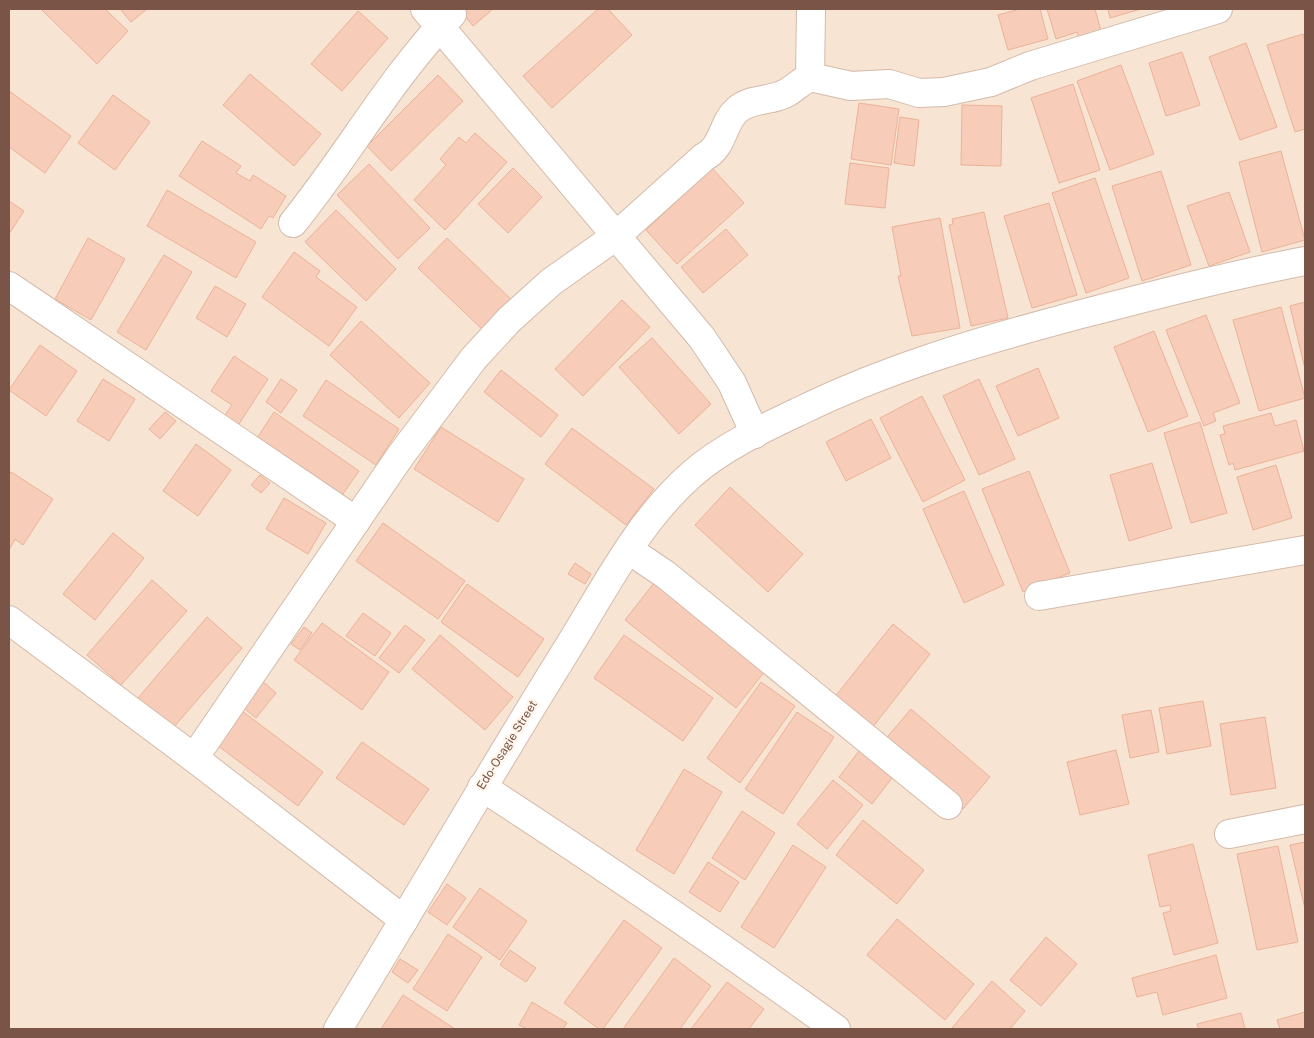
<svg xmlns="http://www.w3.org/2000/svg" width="1314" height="1038" viewBox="0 0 1314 1038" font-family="'Public Sans',sans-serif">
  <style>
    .residential { fill: #f7e4d2 }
    .building { fill: #f7cdb9; stroke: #ebb298 }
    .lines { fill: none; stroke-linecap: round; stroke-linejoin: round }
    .minor-casing { stroke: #d4bbac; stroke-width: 30 }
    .minor { stroke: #fff; stroke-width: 28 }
    .labels { text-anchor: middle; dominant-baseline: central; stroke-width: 5; stroke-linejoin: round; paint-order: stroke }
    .street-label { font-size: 12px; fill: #7a5547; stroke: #fff7ed }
  </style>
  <rect width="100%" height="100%" fill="#fef2e4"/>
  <rect class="residential" x="9" y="9" width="1296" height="1020"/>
  <g class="building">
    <path d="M 41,9 L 105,9 L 128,31 L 97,64 Z"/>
    <path d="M 120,9 L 147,9 L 131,22 Z"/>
    <path d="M 459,9 L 493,9 L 473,26 Z"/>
    <path d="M 598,9 L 608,9 L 632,35 L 552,108 L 523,76 Z"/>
    <path d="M 1020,9 L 1040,9 L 1048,39 L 1008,50 L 998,15 Z"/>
    <path d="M 1047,9 L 1095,9 L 1101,31 L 1079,38 L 1077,32 L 1056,39 Z"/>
    <path d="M 1108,9 L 1141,9 L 1110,18 Z"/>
    <path d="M 358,11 L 388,38 L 342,91 L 311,64 Z"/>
    <path d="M 1303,34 L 1305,41 L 1305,129 L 1295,132 L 1267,45 Z"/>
    <path d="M 1246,43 L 1277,127 L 1240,140 L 1209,57 Z"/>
    <path d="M 1182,52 L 1200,105 L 1166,116 L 1149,63 Z"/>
    <path d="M 1121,65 L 1154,154 L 1110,170 L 1077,81 Z"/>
    <path d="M 250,74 L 321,134 L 294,166 L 223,105 Z"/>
    <path d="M 438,75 L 463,101 L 391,171 L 367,146 Z"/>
    <path d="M 1073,84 L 1100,170 L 1059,183 L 1031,98 Z"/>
    <path d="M 9,91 L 71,136 L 45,173 L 9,147 Z"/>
    <path d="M 113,95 L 150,122 L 115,170 L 78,143 Z"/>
    <path d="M 859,103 L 899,109 L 891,165 L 851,159 Z"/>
    <path d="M 962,105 L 1002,106 L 1001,166 L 961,165 Z"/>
    <path d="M 900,117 L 919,120 L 914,166 L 894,163 Z"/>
    <path d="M 475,133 L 507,162 L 445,230 L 414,200 L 446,165 L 440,159 L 459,137 L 466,143 Z"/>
    <path d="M 202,141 L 241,166 L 236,173 L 250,181 L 253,175 L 286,196 L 273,218 L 269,216 L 261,229 L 179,176 Z"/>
    <path d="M 1281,151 L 1305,240 L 1262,252 L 1239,162 Z"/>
    <path d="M 850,163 L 889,168 L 885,208 L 845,204 Z"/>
    <path d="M 369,164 L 430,228 L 398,259 L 337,195 Z"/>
    <path d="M 513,168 L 542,197 L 508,233 L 478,204 Z"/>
    <path d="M 712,168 L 744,203 L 677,264 L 646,230 Z"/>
    <path d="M 1161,171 L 1191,265 L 1142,281 L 1112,186 Z"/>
    <path d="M 1095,178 L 1129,278 L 1086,293 L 1052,193 Z"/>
    <path d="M 167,190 L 256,242 L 236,278 L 147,226 Z"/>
    <path d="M 1229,192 L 1250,252 L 1209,266 L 1187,206 Z"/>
    <path d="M 9,201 L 24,211 L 9,234 Z"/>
    <path d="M 1049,203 L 1077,295 L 1032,308 L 1004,216 Z"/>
    <path d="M 336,210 L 396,269 L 366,301 L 305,242 Z"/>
    <path d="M 984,212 L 1008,318 L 971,326 L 949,225 L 953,224 L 952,219 Z"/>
    <path d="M 940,218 L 960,328 L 912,336 L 898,276 L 901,276 L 892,227 Z"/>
    <path d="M 726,229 L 748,255 L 703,293 L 681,267 Z"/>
    <path d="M 88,238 L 125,259 L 91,320 L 55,299 Z"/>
    <path d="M 447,238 L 513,301 L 484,331 L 418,268 Z"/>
    <path d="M 294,252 L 320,271 L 316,277 L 357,307 L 329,346 L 262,297 Z"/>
    <path d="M 164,255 L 192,272 L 146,350 L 117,332 Z"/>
    <path d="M 215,286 L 246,304 L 227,337 L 196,318 Z"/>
    <path d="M 622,300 L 650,327 L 583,396 L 555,369 Z"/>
    <path d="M 1305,302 L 1305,369 L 1290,306 Z"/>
    <path d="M 1281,307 L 1305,398 L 1259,411 L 1233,320 Z"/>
    <path d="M 1206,315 L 1240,403 L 1213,413 L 1216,421 L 1204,426 L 1166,330 Z"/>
    <path d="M 361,321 L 430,383 L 399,418 L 330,355 Z"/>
    <path d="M 1154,331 L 1188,416 L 1148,432 L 1114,347 Z"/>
    <path d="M 652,338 L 711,404 L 679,434 L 619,367 Z"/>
    <path d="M 40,345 L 77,371 L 46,416 L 9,390 Z"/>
    <path d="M 234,356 L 268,379 L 237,427 L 223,418 L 232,405 L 211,391 Z"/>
    <path d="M 1038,368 L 1059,418 L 1018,436 L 996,386 Z"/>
    <path d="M 501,370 L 558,415 L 541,437 L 484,392 Z"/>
    <path d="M 103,379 L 135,399 L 109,441 L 77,421 Z"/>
    <path d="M 281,379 L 297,390 L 281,413 L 266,402 Z"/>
    <path d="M 979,379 L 1015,459 L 979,475 L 943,396 Z"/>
    <path d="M 326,380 L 399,429 L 376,465 L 303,416 Z"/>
    <path d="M 922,396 L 965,480 L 923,502 L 880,418 Z"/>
    <path d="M 165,412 L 176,421 L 160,439 L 149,429 Z"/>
    <path d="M 274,412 L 359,471 L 338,501 L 254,443 Z"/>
    <path d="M 1271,413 L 1275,426 L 1296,420 L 1304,451 L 1235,470 L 1233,463 L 1229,465 L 1220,435 L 1225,434 L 1223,426 Z"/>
    <path d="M 871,419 L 891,458 L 846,481 L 826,442 Z"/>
    <path d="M 1200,422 L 1227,513 L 1191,523 L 1164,433 Z"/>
    <path d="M 441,427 L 524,479 L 498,522 L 414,469 Z"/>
    <path d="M 572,428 L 654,489 L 626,525 L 545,464 Z"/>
    <path d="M 196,444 L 231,470 L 198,516 L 163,491 Z"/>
    <path d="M 1152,463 L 1172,528 L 1129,541 L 1110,475 Z"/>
    <path d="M 1276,465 L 1292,518 L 1253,530 L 1237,477 Z"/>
    <path d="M 1029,471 L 1070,573 L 1023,592 L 982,489 Z"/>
    <path d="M 11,472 L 53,499 L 23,545 L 15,539 L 9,550 L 9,475 Z"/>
    <path d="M 260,475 L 270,483 L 261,493 L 251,485 Z"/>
    <path d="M 730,487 L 803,554 L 768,592 L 695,525 Z"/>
    <path d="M 964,491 L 1004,585 L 964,603 L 923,509 Z"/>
    <path d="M 284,498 L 326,523 L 308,554 L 266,529 Z"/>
    <path d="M 383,523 L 465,581 L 438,619 L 356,561 Z"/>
    <path d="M 113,533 L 144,558 L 95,620 L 63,594 Z"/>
    <path d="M 575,563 L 591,574 L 585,584 L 568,574 Z"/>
    <path d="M 152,580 L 187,611 L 121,685 L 87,655 Z"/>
    <path d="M 654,583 L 765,671 L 736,708 L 625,620 Z"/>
    <path d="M 467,584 L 544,639 L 518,677 L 441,622 Z"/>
    <path d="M 363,613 L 391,633 L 375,656 L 346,636 Z"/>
    <path d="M 207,617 L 242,648 L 173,728 L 138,698 Z"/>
    <path d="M 322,623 L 389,672 L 362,710 L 294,660 Z"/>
    <path d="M 893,624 L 930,654 L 872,728 L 834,698 Z"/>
    <path d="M 405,625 L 425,640 L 399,673 L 379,658 Z"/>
    <path d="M 304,627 L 312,633 L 300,650 L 291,644 Z"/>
    <path d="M 440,635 L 513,697 L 485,730 L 412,669 Z"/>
    <path d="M 624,635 L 713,698 L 683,741 L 594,678 Z"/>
    <path d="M 261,680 L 276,693 L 256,718 L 240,705 Z"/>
    <path d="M 761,682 L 795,706 L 740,783 L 707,758 Z"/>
    <path d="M 1203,701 L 1211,746 L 1167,754 L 1159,708 Z"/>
    <path d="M 911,709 L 990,777 L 962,810 L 883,742 Z"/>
    <path d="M 1151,710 L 1159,752 L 1130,758 L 1122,715 Z"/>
    <path d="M 242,711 L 323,772 L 298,806 L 217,745 Z"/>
    <path d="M 797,712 L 834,737 L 783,814 L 745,789 Z"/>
    <path d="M 1265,717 L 1276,788 L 1231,795 L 1220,724 Z"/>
    <path d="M 362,742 L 429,789 L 404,825 L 336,778 Z"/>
    <path d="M 1116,750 L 1129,804 L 1080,815 L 1067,762 Z"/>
    <path d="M 859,751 L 892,778 L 872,804 L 839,777 Z"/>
    <path d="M 684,769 L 722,792 L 674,874 L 636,850 Z"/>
    <path d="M 833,780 L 863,805 L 827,849 L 797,824 Z"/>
    <path d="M 742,811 L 775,833 L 745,880 L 712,858 Z"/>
    <path d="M 863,820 L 924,870 L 897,904 L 836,855 Z"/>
    <path d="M 1305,842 L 1305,909 L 1290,845 Z"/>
    <path d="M 1193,844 L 1218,943 L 1174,955 L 1163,913 L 1171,911 L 1170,905 L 1160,907 L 1148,855 Z"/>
    <path d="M 793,845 L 826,867 L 774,948 L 741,927 Z"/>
    <path d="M 1278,846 L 1298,942 L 1257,950 L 1237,854 Z"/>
    <path d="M 708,862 L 739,882 L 720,912 L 689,892 Z"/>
    <path d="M 447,884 L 466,898 L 447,925 L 428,912 Z"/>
    <path d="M 480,888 L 527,921 L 500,960 L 453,927 Z"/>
    <path d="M 897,919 L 974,984 L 945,1020 L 867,955 Z"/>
    <path d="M 624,920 L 662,948 L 603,1029 L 599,1029 L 564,1003 Z"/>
    <path d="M 448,934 L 482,957 L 447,1011 L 413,989 Z"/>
    <path d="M 1046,937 L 1077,964 L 1041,1006 L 1010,980 Z"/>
    <path d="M 510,950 L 536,968 L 526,982 L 500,965 Z"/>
    <path d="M 1216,955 L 1227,998 L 1163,1015 L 1157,992 L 1137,997 L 1132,978 Z"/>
    <path d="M 674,958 L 711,986 L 680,1029 L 623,1029 Z"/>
    <path d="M 400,959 L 418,970 L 408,983 L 392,972 Z"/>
    <path d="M 992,981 L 1025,1011 L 1010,1029 L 951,1029 Z"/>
    <path d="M 727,982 L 764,1009 L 749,1029 L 691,1029 Z"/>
    <path d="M 403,995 L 455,1029 L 381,1029 Z"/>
    <path d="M 532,1002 L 567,1023 L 563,1029 L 527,1029 L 519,1025 Z"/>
    <path d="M 1305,1012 L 1305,1029 L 1280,1029 L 1277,1020 Z"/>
    <path d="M 1241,1013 L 1245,1029 L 1199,1029 L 1197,1024 Z"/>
  </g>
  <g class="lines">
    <g class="minor-casing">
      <g id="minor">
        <path d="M 425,9 L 702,338 L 732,383 L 755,434"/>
        <path d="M 810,77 L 851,86 L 889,84 L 919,93 L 944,92 L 991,82 L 1030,66 L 1218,9"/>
        <path d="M 293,223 C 348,155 391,77 452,14"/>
        <path d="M 9,286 L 356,521"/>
        <path d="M 629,550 L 666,575 L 948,805"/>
        <path d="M 1039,596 L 1305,550"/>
        <path d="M 9,620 L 194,758 L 404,920"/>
        <path d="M 194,758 L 401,455 L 474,358 L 510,319 L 551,282 L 616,236 L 704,157 C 724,147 722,123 737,110 C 751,97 773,102 788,92 C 796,87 802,81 810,77 L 811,9"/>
        <path d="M 482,787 C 602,865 720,945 836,1029"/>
        <path d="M 1229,834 L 1305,819"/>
        <path d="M 338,1029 C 415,903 488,776 566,651 C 604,590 638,521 692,474 C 723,447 764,428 800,411 C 888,368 980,341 1074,316 C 1151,296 1227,276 1305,261"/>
      </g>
    </g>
    <use href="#minor" class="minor"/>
  </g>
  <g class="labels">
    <g class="street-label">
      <text transform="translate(507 745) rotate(-58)">Edo-Osagie Street</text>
    </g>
  </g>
  <rect width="1314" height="1038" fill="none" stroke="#7a5547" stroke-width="20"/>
</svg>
